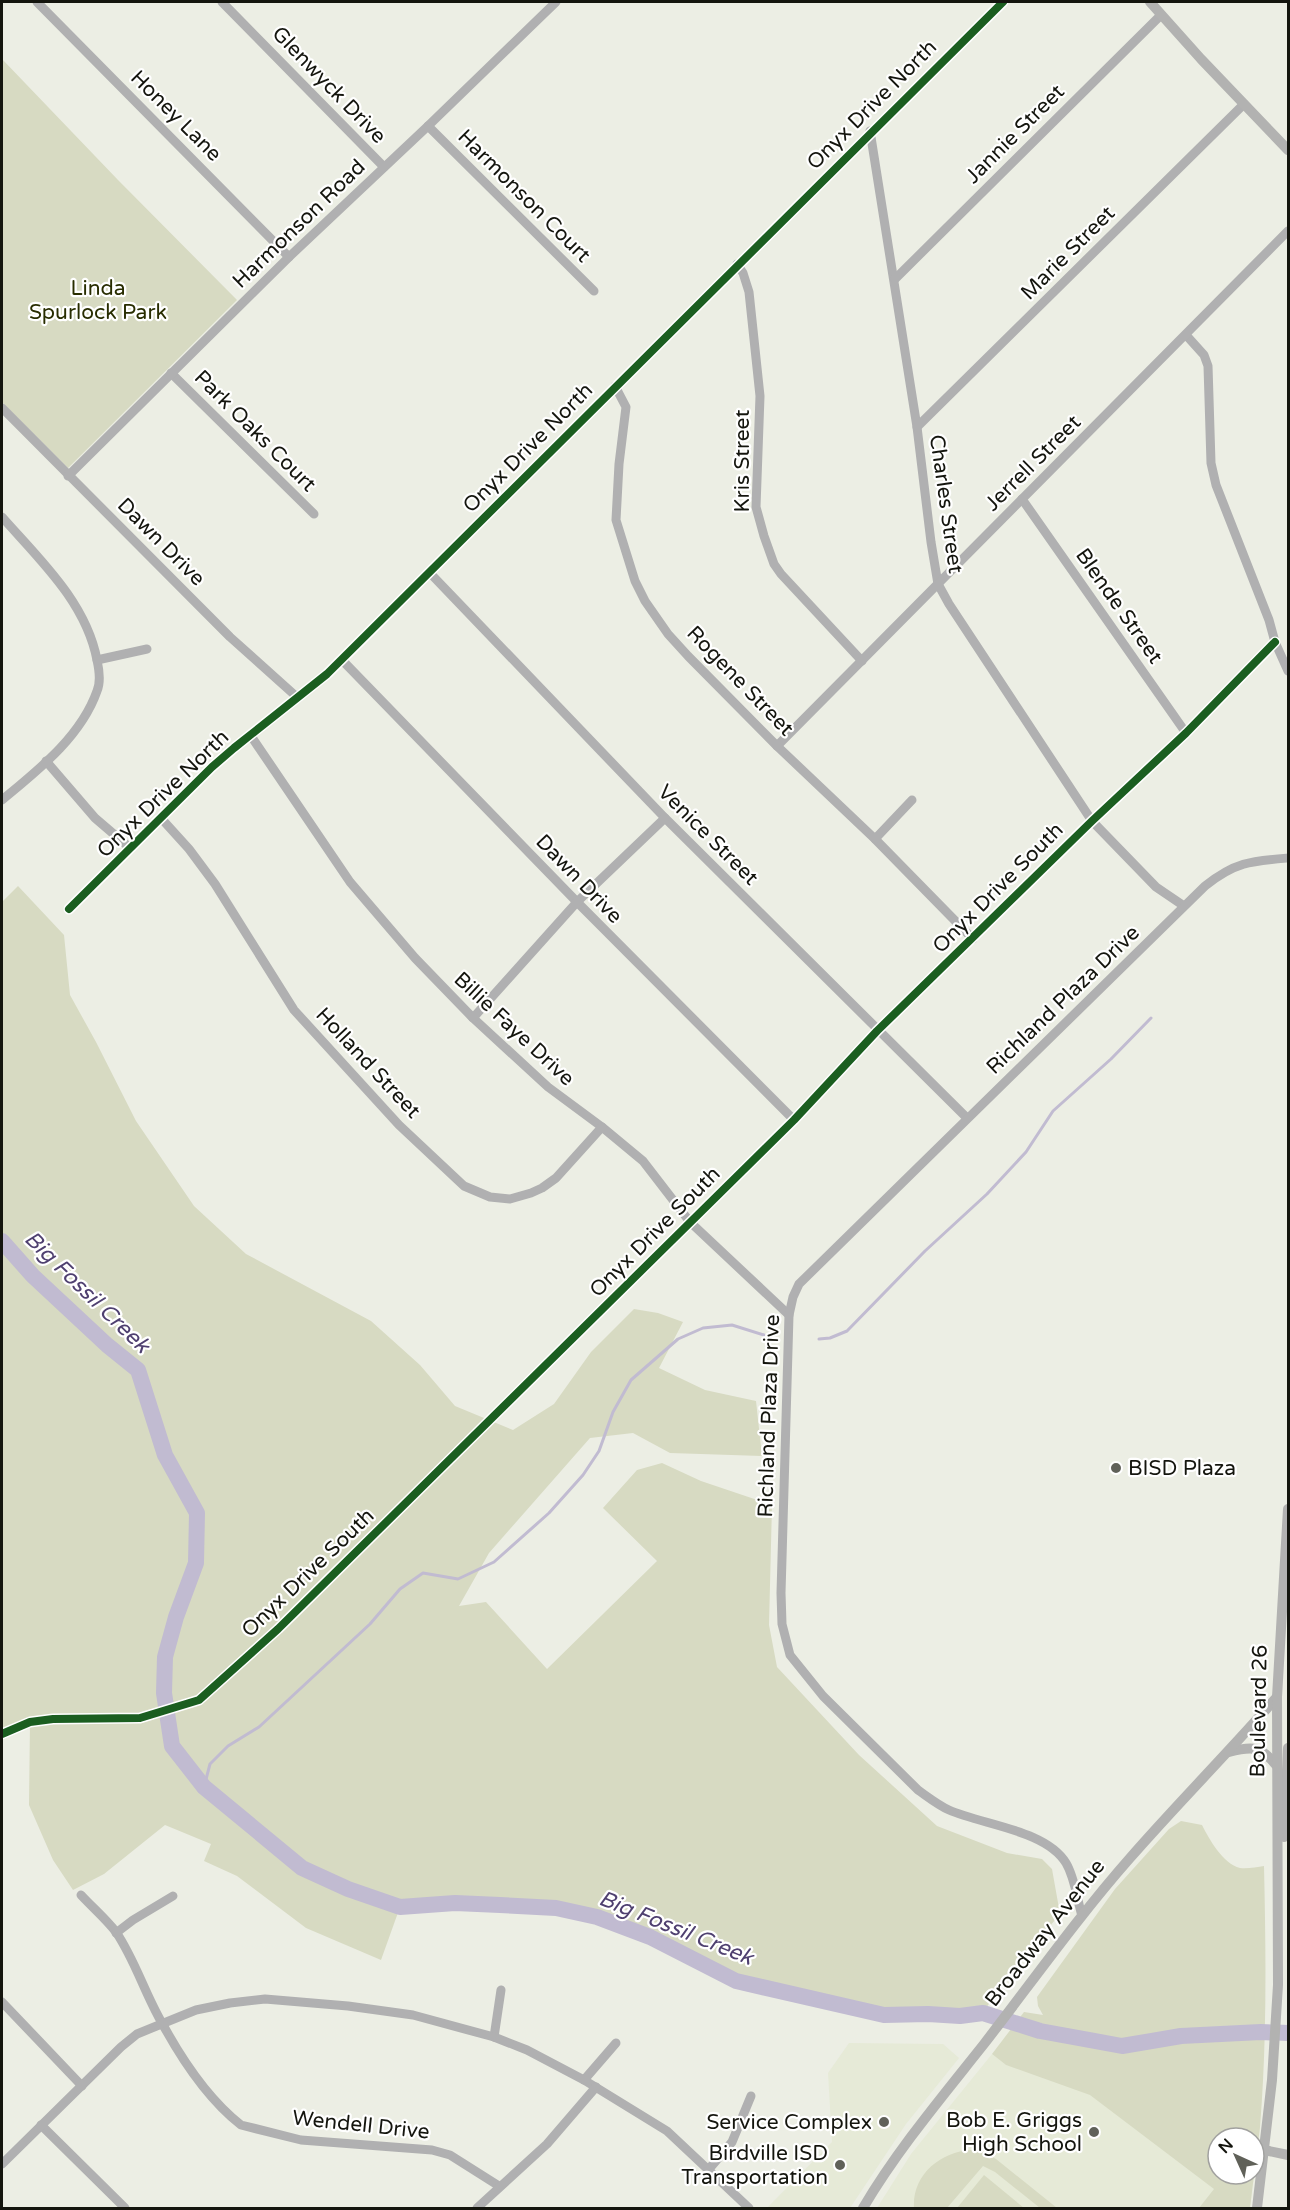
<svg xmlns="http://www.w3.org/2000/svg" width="1290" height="2210" viewBox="0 0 1290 2210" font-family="'Varela Round',sans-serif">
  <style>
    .built { fill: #e6ead7; fill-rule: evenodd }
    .green { fill: #d7dac2; fill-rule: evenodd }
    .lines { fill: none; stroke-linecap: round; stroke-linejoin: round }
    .stream { stroke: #c1bbd1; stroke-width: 3 }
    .river { stroke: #c1bbd1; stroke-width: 16 }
    .minor { stroke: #b0b0b1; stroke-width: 9 }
    .major { stroke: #b2b2b1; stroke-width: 10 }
    .cycleway-casing { stroke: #fff; stroke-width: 11 }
    .cycleway { stroke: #1b5e20; stroke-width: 8 }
    .poi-dot { fill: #606159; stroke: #fff; stroke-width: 2 }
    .labels { text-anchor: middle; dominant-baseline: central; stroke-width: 4.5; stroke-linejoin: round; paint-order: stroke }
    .street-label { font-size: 21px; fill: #14150e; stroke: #fff }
    .park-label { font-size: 21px; fill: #282d00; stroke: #fff }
    .poi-label { font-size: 21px; fill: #14150e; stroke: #fff; text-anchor: end }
    .water-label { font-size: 22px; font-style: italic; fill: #4f4070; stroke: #fff }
  </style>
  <rect width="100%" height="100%" fill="#eceee4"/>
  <g class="built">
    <path d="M 849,2043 L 943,2044 L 959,2058 L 906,2124 L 850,2208 L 767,2208 L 832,2142 L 828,2073 Z"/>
    <path d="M 992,2054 L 1006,2065 L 1260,2126 L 1250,2208 L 877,2208 L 911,2154 ZM 1218,2138 L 1254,2138 L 1254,2174 L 1218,2174 Z"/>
  </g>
  <g class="green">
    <path d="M 2,59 L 118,180 L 237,300 L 68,468 L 2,402 Z"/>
    <path d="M 18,886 L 64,935 L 70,995 L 96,1042 L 136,1121 L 194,1206 L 246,1254 L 371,1321 L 420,1365 L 455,1406 L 513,1430 L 554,1404 L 591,1352 L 634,1309 L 658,1313 L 683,1322 L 659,1368 L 705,1390 L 756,1401 L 762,1456 L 670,1453 L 633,1433 L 590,1438 L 489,1553 L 459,1606 L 486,1602 L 547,1669 L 657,1561 L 603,1508 L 637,1470 L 662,1463 L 701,1481 L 772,1505 L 769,1625 L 777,1667 L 859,1755 L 937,1826 L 1007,1853 L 1042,1859 L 1052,1869 L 1060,1914 L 1003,1982 L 983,2013 L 884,2015 L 736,1981 L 650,1937 L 597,1917 L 556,1908 L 455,1903 L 400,1907 L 381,1960 L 306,1928 L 237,1876 L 204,1861 L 211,1844 L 165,1825 L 104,1874 L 73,1890 L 53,1860 L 29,1805 L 30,1722 L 35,1719 L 2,1732 L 2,902 Z"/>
    <path d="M 1181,1821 L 1202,1825 C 1209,1839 1223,1864 1240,1868 C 1247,1869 1257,1867 1264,1866 C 1266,1953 1267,2040 1260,2127 C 1257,2154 1253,2181 1250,2208 L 1199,2208 L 1214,2189 L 1090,2095 L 1006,2065 L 992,2054 L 1024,2012 L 1043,2015 L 1038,2006 L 1037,1997 L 1115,1889 L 1169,1829 ZM 1218,2138 L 1254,2138 L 1254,2174 L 1218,2174 Z"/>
    <path d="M 971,2150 L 988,2154 L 996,2159 L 1057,2208 L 1040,2208 L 995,2172 L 983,2166 L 947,2208 L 914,2208 C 912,2175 940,2152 971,2150 Z"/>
    <path d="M 984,2175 L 1024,2208 L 957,2208 Z"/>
  </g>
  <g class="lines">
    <g class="stream">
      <path d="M 819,1339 L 830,1338 L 847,1331 L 925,1251 L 987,1194 L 1026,1152 L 1053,1111 L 1111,1059 L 1151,1018"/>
      <path d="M 204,1787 L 210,1764 L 228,1746 L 259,1727 L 370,1624 L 400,1589 L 423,1573 L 458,1579 L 494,1562 L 549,1513 L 583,1475 L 599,1451 L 613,1412 L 631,1380 L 678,1339 L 703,1328 L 732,1325 L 764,1335"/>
    </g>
    <path class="river" d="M 2,1241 L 33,1276 L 107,1345 L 138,1370 L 165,1455 L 197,1513 L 196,1563 L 176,1617 L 165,1657 L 164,1693 L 172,1746 L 204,1787 L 302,1868 L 348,1889 L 400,1907 L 455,1903 L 500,1905 L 556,1908 L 597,1917 L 650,1937 L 736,1981 L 884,2015 L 928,2014 L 960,2016 L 983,2013 L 1040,2031 L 1122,2046 L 1181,2036 L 1261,2032 L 1288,2033"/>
    <g class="minor">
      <path d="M 37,2 L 289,257"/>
      <path d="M 222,2 L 384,167"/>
      <path d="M 428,126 L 594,291"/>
      <path d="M 870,131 L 917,427 L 931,542 L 938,584 L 949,604 L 1092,821 L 1156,887 L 1184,906"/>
      <path d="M 737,264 L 743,273 L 749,292 L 760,396 L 756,507 L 764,536 L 774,564 L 781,574 L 862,661"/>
      <path d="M 895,279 L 1161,15"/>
      <path d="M 1186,335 L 1204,355 L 1208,366 L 1211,463 L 1216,485 L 1269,620 L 1275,642 L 1288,671"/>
      <path d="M 171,373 L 314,514"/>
      <path d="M 615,386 L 626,407 L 619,464 L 616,520 L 635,581 L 645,601 L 668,634 L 688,656 L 777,746 L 875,839 L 973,939"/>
      <path d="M 2,408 L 230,637 L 298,698"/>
      <path d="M 917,427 L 1244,104"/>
      <path d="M 68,476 L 289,257 L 428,126 L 556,2"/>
      <path d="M 1022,499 L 1186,733"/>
      <path d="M 2,517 C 39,559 86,602 97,660 C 99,669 101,682 97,691 C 81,737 37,771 2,800"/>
      <path d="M 429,572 L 665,818 L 967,1118"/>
      <path d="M 341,659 L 577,902 L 794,1120"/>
      <path d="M 97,660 L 147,649"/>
      <path d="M 251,736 L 350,882 L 415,958 L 473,1018 L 548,1087 L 602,1127 L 643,1161 L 690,1222 L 789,1315"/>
      <path d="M 777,746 L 1288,231"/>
      <path d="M 46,761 L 95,818 L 130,848"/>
      <path d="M 160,817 L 189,849 L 215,884 L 294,1010 L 399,1125 L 464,1186 L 490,1197 L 510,1199 L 531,1193 L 542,1188 L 556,1178 L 602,1127"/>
      <path d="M 875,839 L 912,800"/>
      <path d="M 69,909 L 212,767 L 234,748 L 327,674 L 1003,2"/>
      <path d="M 473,1018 L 577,902 L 665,818"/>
      <path d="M 2,1734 L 30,1722 L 53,1719 L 140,1718 L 199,1700 L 278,1629 L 794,1120 L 877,1031 L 1092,821 L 1186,733 L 1275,642"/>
      <path d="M 81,1895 C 92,1907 106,1919 116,1932 C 135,1960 145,1994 162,2023 C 181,2058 209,2100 241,2125 L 301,2140 L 432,2150 L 450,2155 L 499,2186"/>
      <path d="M 1082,1916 C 1077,1899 1075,1878 1066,1863 C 1046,1830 983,1825 949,1810 C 938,1805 928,1797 918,1790 L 823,1696 L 790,1655 L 782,1624 L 781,1593 L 789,1315 L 793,1297 L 799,1284 L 1205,886 C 1235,862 1251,861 1288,858"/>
      <path d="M 116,1933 L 133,1920 L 173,1896"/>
      <path d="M 2,2002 L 82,2086"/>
      <path d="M 494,2037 L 501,1990"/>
      <path d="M 584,2080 L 616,2043"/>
      <path d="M 41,2125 L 125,2208"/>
      <path d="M 2,2164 L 121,2047 L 137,2034 L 196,2010 L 230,2003 L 265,1999 L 348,2006 L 413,2015 L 494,2037 L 527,2050 L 584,2080 L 667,2131 L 749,2208"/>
      <path d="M 709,2169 L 732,2142 L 751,2096"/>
      <path d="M 477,2208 L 547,2144 L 596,2087"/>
    </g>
    <g class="major">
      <path d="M 1150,2 L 1201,59 L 1288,150"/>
      <path d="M 1229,1752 C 1252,1746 1261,1746 1276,1765"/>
      <path d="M 1284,1837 L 1288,1748"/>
      <path d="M 1264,2150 L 1288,2155"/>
      <path d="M 863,2208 C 898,2149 942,2097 984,2044 C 1032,1982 1078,1917 1130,1858 C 1178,1803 1229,1752 1277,1697"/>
      <path d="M 1257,2208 L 1272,2080 L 1278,1985 L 1277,1697 L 1288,1509"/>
    </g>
    <g class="cycleway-casing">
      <g id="cycleway">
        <path d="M 69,909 L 212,767 L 234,748 L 327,674 L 1003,2"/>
        <path d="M 2,1734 L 30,1722 L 53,1719 L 140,1718 L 199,1700 L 278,1629 L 794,1120 L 877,1031 L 1092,821 L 1186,733 L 1275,642"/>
      </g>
    </g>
    <use href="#cycleway" class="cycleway"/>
  </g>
  <g class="poi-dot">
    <circle cx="1116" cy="1468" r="6"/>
    <circle cx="884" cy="2122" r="6"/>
    <circle cx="1094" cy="2132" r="6"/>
    <circle cx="840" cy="2165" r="6"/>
  </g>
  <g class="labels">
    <g class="street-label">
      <text transform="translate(329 85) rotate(46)">Glenwyck Drive</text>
      <text transform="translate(872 105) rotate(-45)">Onyx Drive North</text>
      <text transform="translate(176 116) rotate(45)">Honey Lane</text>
      <text transform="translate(1015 134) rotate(-45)">Jannie Street</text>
      <text transform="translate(524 196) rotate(45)">Harmonson Court</text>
      <text transform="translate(299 224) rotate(-44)">Harmonson Road</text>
      <text transform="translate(1068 253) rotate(-45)">Marie Street</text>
      <text transform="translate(255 431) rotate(45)">Park Oaks Court</text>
      <text transform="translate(528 448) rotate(-45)">Onyx Drive North</text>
      <text transform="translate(742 461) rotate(-90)">Kris Street</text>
      <text transform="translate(1033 463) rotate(-45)">Jerrell Street</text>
      <text transform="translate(946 504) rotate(82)">Charles Street</text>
      <text transform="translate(161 542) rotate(45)">Dawn Drive</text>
      <text transform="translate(1119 606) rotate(55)">Blende Street</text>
      <text transform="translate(740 681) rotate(46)">Rogene Street</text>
      <text transform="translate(163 794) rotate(-44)">Onyx Drive North</text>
      <text transform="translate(708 835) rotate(45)">Venice Street</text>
      <text transform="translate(579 879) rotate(46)">Dawn Drive</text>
      <text transform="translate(998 888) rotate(-45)">Onyx Drive South</text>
      <text transform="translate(1063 1000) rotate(-44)">Richland Plaza Drive</text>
      <text transform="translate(514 1029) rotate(43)">Billie Faye Drive</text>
      <text transform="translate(368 1063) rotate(47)">Holland Street</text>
      <text transform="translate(655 1232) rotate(-45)">Onyx Drive South</text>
      <text transform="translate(769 1416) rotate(-88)">Richland Plaza Drive</text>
      <text transform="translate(308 1573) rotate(-44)">Onyx Drive South</text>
      <text transform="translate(1259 1711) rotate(-89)">Boulevard 26</text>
      <text transform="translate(1045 1933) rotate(-52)">Broadway Avenue</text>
      <text transform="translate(361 2125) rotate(6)">Wendell Drive</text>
    </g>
    <g class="park-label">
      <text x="98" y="288">Linda<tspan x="98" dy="24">Spurlock Park</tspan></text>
    </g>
    <g class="poi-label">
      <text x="1128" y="1468" text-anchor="start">BISD Plaza</text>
      <text x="1082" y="2120">Bob E. Griggs<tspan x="1082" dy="24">High School</tspan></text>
      <text x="872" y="2122">Service Complex</text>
      <text x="828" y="2153">Birdville ISD<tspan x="828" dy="24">Transportation</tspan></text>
    </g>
    <g class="water-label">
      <text transform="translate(87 1292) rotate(44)">Big Fossil Creek</text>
      <text transform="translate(676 1928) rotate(22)">Big Fossil Creek</text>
    </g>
  </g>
  <rect width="1290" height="2210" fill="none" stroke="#14150e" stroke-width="6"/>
  <g transform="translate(1236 2156) rotate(315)"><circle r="28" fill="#ffffff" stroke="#a1a19f" stroke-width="1.5"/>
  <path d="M0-4.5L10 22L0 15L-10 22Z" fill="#606159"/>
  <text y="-9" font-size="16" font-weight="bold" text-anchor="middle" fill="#14150e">N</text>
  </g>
</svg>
